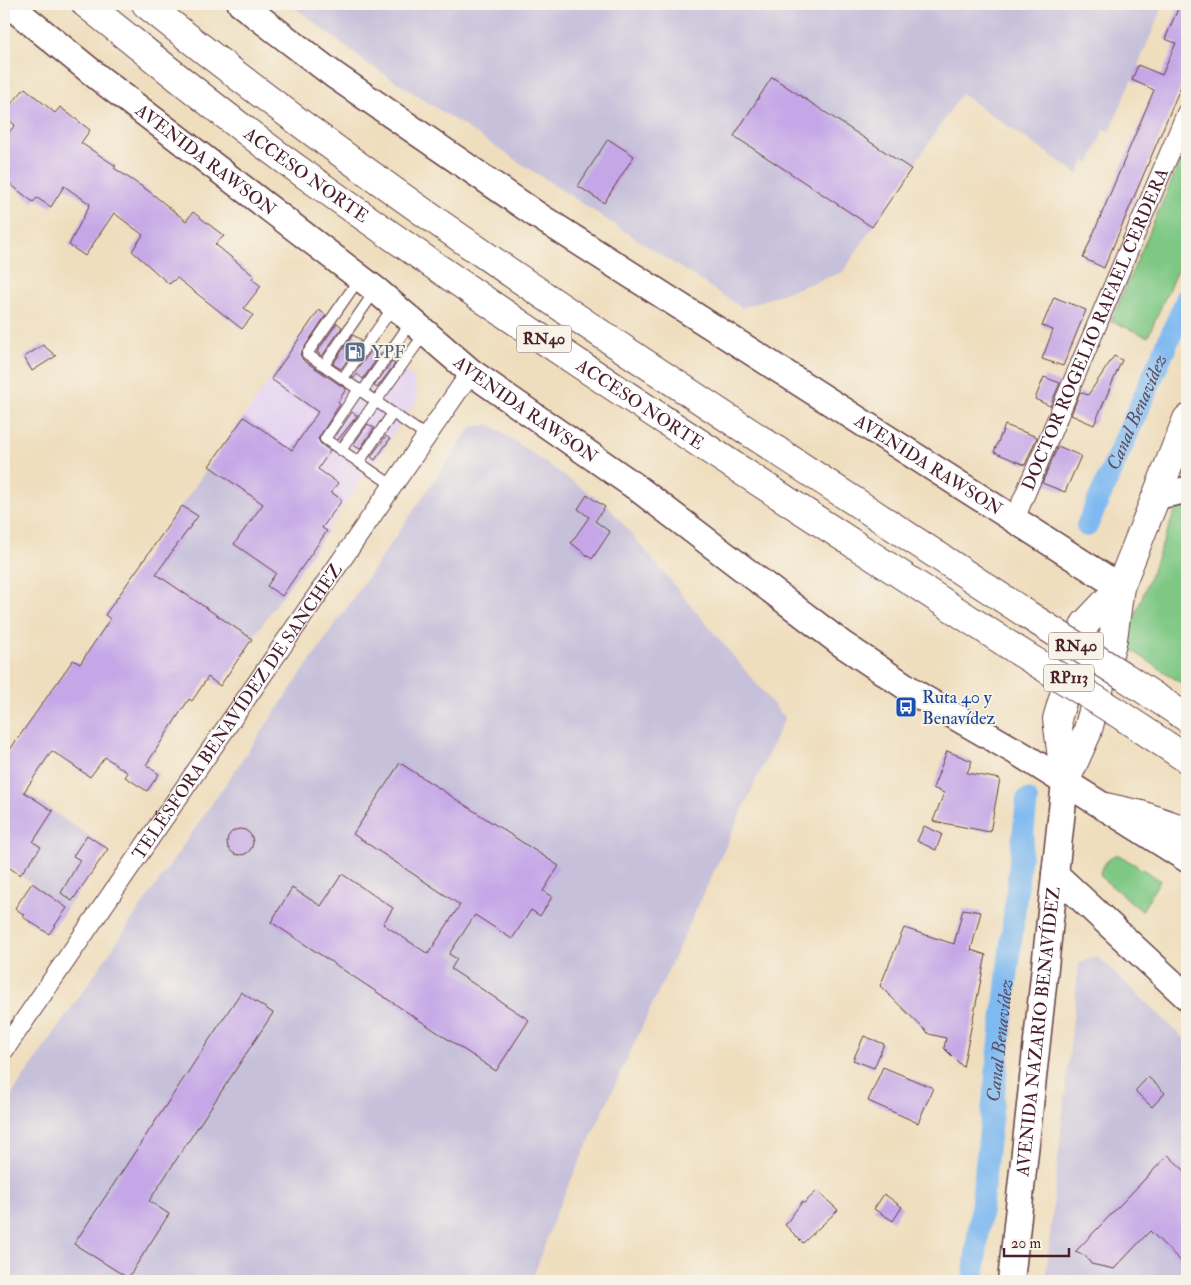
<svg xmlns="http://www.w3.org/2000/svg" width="1191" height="1285" viewBox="0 0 1191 1285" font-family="'IM FELL Double Pica',serif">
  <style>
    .built { fill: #e4d3f2 }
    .industrial { fill: #c6c0da }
    .green { fill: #7ec884; stroke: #647458 }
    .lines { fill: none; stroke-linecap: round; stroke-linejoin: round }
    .canal { stroke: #7eb9f0; stroke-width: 22 }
    .building { fill: #c5a7e7 }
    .lane-casing { stroke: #633c41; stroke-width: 12 }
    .street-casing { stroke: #633c41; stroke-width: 21 }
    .secondary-casing { stroke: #633c41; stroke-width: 29 }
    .primary-casing { stroke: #633c41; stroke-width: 30 }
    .highway-casing { stroke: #633c41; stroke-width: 30 }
    .lane { stroke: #fff; stroke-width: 10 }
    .street { stroke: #fff; stroke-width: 19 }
    .secondary { stroke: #fff; stroke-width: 26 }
    .primary { stroke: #fff; stroke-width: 28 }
    .highway { stroke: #fff; stroke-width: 28 }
    .highway-bridge-casing { stroke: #633c41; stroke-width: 30; stroke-linecap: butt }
    .highway-bridge { stroke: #fff; stroke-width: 28 }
    .labels { text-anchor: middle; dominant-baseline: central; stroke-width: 4; stroke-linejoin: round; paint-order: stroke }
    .shield { fill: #f7f3e8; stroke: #7e5f64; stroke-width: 1 }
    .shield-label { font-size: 16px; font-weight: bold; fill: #4a1f2b }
    .street-label { font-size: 18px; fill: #4a1f2b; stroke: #f7f3e8 }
    .service-label { font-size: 18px; fill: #4e5e75; stroke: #f7f3e8; text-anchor: start }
    .transit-label { font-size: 18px; fill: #164399; stroke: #f7f3e8; text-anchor: start }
    .water-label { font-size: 19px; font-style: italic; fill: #5a4d66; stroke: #f7f3e8 }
  </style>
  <rect width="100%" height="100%" fill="#f7f3e8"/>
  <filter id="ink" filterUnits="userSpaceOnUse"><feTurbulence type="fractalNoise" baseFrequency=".02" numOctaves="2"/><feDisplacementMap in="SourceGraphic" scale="10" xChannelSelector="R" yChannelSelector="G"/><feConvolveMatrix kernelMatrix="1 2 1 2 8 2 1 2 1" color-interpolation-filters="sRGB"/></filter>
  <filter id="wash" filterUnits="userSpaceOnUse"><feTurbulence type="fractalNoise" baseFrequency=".0096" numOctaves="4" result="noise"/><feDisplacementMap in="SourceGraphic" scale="20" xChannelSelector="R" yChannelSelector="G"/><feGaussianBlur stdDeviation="1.12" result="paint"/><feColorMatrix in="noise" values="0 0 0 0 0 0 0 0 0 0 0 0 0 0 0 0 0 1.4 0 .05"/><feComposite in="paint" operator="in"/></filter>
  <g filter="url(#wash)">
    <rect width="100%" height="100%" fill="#efdebe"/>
    <path class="built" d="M 319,310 L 414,378 L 417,400 L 319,542 L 209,466 Z"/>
    <g class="industrial">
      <path d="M 290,4 L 1164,4 L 1110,131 L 1104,129 L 1090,163 L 1084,161 L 1078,174 L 961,94 L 843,272 L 742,308 L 366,62 Z"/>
      <path d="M 490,424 L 608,506 L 785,718 L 555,1215 L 532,1281 L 4,1281 L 4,1106 L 471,427 Z"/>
      <path d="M 209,466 L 319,542 L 226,677 L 113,603 Z"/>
      <path d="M 4,778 L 108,849 L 67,908 L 4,864 Z"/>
      <path d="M 1097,956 L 1187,1041 L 1187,1281 L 1045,1281 L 1079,963 Z"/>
    </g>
    <g class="green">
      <path d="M 1187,145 L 1187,247 L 1148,337 L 1111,321 Z"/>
      <path d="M 1187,504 L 1187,687 L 1124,645 L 1175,511 Z"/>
      <path d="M 1114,855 L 1119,855 L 1160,880 L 1142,911 L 1103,879 L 1100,874 L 1105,863 Z"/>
    </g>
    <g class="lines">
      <g class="canal">
        <path id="s1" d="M 1087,526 L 1187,298"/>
        <path id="s2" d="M 973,1281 L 1027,800"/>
      </g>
    </g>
    <g id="blocks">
      <g class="building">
        <path d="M 1180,4 L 1187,4 L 1187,72 L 1104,268 L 1083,258 L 1154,90 L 1132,80 L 1138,65 L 1162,75 L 1176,43 L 1165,39 Z"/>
        <path d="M 772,77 L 911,169 L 872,227 L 734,136 Z"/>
        <path d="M 25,88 L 55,113 L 60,107 L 90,130 L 81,143 L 116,166 L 114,168 L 150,192 L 186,221 L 193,212 L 224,236 L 215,244 L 254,276 L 252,279 L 261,286 L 244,308 L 253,315 L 242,329 L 177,278 L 169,284 L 132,251 L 143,235 L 114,213 L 85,256 L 69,245 L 90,204 L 64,186 L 51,207 L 37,198 L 33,202 L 5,180 L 11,172 L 4,166 L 4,138 L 15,125 L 4,116 L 4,112 Z"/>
        <path d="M 608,139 L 634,156 L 604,203 L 578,186 Z"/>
        <path d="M 1054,297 L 1086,310 L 1063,366 L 1042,359 L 1053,330 L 1042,326 Z"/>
        <path d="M 319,310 L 326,315 L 300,354 L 303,360 L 346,389 L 338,402 L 340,404 L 318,439 L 321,444 L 330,451 L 318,469 L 338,483 L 331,492 L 342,500 L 322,528 L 327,531 L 282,596 L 267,586 L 276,573 L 234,544 L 263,504 L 209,466 L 244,417 L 292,450 L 318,412 L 271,379 Z"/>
        <path d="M 337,323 L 342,327 L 322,356 L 317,352 Z"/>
        <path d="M 353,335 L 361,340 L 341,369 L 333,364 Z"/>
        <path d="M 43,345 L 56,356 L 32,371 L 24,357 Z"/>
        <path d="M 373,348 L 380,354 L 363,379 L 357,374 L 354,378 L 352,377 Z"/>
        <path d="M 1114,356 L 1122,360 L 1094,425 L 1071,415 L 1080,392 L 1088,395 Z"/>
        <path d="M 392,362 L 395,364 L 377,388 L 374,386 Z"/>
        <path d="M 1044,377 L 1060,383 L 1050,406 L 1035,399 Z"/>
        <path d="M 352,412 L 357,416 L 338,440 L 335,437 Z"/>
        <path d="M 368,424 L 374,428 L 360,449 L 353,445 Z"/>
        <path d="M 1005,425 L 1037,437 L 1025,465 L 994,452 Z"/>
        <path d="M 386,436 L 390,439 L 375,460 L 371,457 Z"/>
        <path d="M 1058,446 L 1081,456 L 1065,492 L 1042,483 Z"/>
        <path d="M 587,495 L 605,507 L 595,521 L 610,532 L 592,559 L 571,543 L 589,517 L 578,509 Z"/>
        <path d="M 182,506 L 198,516 L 156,574 L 252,639 L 220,686 L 208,677 L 192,701 L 189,699 L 146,765 L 159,774 L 147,791 L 125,777 L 128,773 L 105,757 L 90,777 L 52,751 L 24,792 L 53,811 L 33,842 L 41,847 L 20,875 L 4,864 L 4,758 L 73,660 L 80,664 L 110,619 L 105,615 Z"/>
        <path d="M 947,751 L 972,761 L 967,773 L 1000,779 L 990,832 L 933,821 L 944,793 L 933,788 Z"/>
        <path d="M 400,763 L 559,866 L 543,891 L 552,897 L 540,916 L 531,910 L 512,939 L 475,915 L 449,954 L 457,959 L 451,969 L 529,1020 L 496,1071 L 271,922 L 292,888 L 321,906 L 342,874 L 393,908 L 383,924 L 428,954 L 460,905 L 353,834 Z"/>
        <path d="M 924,826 L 942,834 L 936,850 L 917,841 Z"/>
        <circle cx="240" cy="842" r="13"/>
        <path d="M 87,835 L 108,849 L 72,901 L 61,893 L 80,860 L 73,856 Z"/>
        <path d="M 32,883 L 67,908 L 49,934 L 23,917 L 24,915 L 15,908 Z"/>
        <path d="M 963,909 L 981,912 L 971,950 L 986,955 L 963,1067 L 944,1048 L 946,1038 L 929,1034 L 880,986 L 904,928 L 954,944 Z"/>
        <path d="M 241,992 L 273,1013 L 149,1201 L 169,1214 L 128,1278 L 74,1244 Z"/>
        <path d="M 864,1036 L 884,1044 L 874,1068 L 853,1060 Z"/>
        <path d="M 883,1067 L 933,1088 L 918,1123 L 868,1101 Z"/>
        <path d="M 1148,1077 L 1165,1093 L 1152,1107 L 1135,1091 Z"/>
        <path d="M 1168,1155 L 1187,1173 L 1187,1267 L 1150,1231 L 1114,1269 L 1091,1264 L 1086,1256 L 1075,1252 Z"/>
        <path d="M 817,1191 L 838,1210 L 803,1243 L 785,1225 L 802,1202 L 804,1203 Z"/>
        <path d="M 884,1194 L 902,1207 L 893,1221 L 874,1209 Z"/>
      </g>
    </g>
  </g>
  <g filter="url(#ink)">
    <use href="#blocks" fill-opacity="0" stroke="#633c41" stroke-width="1"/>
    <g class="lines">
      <g class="lane-casing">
        <g id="lane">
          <path d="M 359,279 L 307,354 L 426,436"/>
          <path d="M 324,365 L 375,291"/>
          <path d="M 343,378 L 394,306"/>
          <path d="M 359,389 L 325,439 L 392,485"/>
          <path d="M 362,392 L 411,322"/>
          <path d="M 341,450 L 425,333"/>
          <path d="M 359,462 L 393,413"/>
        </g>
      </g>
      <g class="street-casing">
        <g id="street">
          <path id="s3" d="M 1015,518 L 1187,112"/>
          <path id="s4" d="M 4,1050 L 471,372"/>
        </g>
      </g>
      <g class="secondary-casing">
        <g id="secondary">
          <path id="s5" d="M 8,4 L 99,78 L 376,290 L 471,372 L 636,487 L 842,644 L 923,698 L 1022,755 L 1187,859"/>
          <path id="s6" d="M 241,4 L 334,75 L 537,215 L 1120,587"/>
          <path d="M 1156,496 L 1187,490"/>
          <path d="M 1055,874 L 1187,997"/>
          <path id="s7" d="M 1011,1281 L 1065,782"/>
        </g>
      </g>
      <g class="primary-casing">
        <g id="primary">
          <path d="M 1065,782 L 1087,733 L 1113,639 L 1120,587 L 1187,419"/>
          <path d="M 1065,782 L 1057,719 L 1085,624 L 1120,587"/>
        </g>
      </g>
      <g class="highway-casing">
        <g id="highway">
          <path id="s8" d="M 86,4 C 159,62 231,122 307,176 C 538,342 780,495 1018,651"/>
          <path d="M 146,4 C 424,228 730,418 1028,615"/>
          <path d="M 1125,677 L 1187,718"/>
          <path d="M 1116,712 L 1187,759"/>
          <path d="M 1105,807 L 1141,815 L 1187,831"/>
        </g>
      </g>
      <use href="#lane" class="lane"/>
      <use href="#street" class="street"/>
      <use href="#secondary" class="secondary"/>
      <use href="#primary" class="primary"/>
      <use href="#highway" class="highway"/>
      <g class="highway-bridge-casing">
        <g id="highway-bridge">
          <path d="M 1028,615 L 1125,677"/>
          <path d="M 1018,651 L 1116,712"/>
        </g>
      </g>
      <use href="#highway-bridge" class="highway-bridge"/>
    </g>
  </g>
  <defs>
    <g id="fuel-square" transform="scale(1.125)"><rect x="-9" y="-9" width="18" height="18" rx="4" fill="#5c6f8a" stroke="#f7f3e8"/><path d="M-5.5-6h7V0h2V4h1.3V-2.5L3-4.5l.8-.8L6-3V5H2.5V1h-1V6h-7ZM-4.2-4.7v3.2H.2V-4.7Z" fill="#fff"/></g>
    <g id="bus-square" transform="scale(1.125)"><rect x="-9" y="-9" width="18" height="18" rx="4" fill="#1a4fb4" stroke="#f7f3e8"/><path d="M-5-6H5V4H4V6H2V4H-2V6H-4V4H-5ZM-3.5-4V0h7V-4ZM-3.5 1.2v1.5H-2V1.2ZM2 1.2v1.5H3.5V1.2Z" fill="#fff"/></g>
  </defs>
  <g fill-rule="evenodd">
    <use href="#fuel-square" x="355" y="352"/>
    <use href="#bus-square" x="906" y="707"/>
  </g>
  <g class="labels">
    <g class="shield">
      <rect x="516.5" y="325.5" width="55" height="27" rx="4"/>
      <rect x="1048.5" y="632.5" width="55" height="27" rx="4"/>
      <rect x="1044" y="664.5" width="50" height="27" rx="4"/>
    </g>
    <g class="shield-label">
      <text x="544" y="339">RN40</text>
      <text x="1076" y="646">RN40</text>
      <text x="1069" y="678">RP113</text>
    </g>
    <g class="street-label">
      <text stroke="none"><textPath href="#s5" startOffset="252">AVENIDA RAWSON</textPath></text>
      <text stroke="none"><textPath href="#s8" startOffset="279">ACCESO NORTE</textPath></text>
      <text stroke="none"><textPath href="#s3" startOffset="205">DOCTOR ROGELIO RAFAEL CERDERA</textPath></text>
      <text stroke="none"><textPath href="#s8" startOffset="684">ACCESO NORTE</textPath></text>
      <text stroke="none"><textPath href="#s5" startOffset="658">AVENIDA RAWSON</textPath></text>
      <text stroke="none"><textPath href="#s6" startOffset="828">AVENIDA RAWSON</textPath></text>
      <text stroke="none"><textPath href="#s4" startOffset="411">TELÉSFORA BENAVÍDEZ DE SANCHEZ</textPath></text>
      <text stroke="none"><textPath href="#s7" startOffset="251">AVENIDA NAZARIO BENAVÍDEZ</textPath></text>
    </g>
    <g class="service-label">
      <text x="371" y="352">YPF</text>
    </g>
    <g class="transit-label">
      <text x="922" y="697">Ruta 40 y<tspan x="922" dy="21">Benavídez</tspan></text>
    </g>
    <g class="water-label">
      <text stroke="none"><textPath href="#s1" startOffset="124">Canal Benavídez</textPath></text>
      <text stroke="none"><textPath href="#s2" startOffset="242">Canal Benavídez</textPath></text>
    </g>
  </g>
  <rect width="1191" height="1285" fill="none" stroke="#f7f3e8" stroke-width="20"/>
  <path d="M1004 1248v8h65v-8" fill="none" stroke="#4a1f2b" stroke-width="2.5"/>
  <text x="1011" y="1248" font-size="15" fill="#4a1f2b" stroke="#f7f3e8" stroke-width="4" paint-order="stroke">20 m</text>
</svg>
